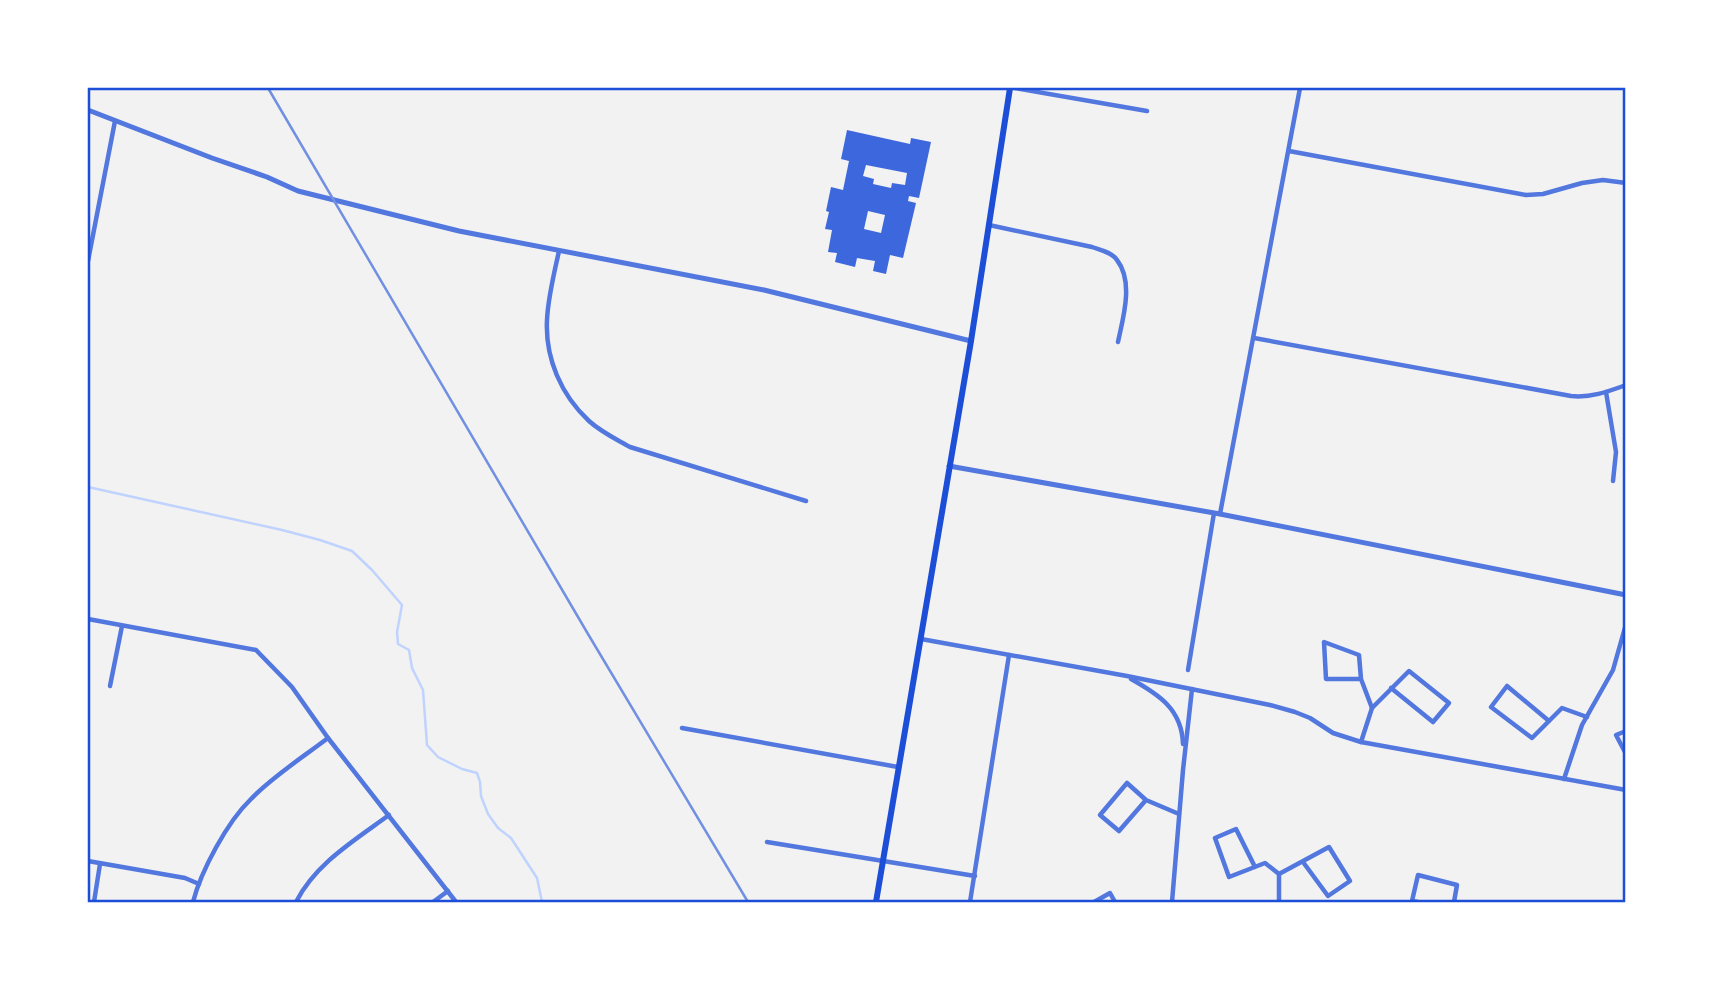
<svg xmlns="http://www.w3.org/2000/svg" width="1713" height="990" viewBox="0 0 1713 990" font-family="'Roboto Condensed',sans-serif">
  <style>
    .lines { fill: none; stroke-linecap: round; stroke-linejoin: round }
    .stream { stroke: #bfd3fe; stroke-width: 2.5 }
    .building { fill: #3d67dc; fill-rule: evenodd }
    .minor { stroke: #5277de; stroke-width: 4.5 }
    .tertiary { stroke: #5277de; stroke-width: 5 }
    .secondary { stroke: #1d4ed8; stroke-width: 6 }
    .rail { stroke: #7290e2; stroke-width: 2.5 }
    .neatline { fill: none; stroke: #1d4ed8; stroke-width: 2.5 }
  </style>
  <rect width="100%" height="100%" fill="#f2f2f2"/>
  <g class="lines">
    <path class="stream" d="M 88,487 L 282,530 L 320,540 L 352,551 L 372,570 L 402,605 L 397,632 L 398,644 L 409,650 L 412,668 L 423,690 L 427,745 L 438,757 L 462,769 L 477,773 L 480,782 L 481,796 L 488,814 L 498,828 L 511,838 L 537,878 L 542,902"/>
  </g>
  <path class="building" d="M 847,130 L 910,144 L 911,138 L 931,142 L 919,198 L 909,196 L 908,201 L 916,203 L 903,258 L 890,255 L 886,274 L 873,271 L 875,261 L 857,258 L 855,267 L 835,262 L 837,253 L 828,252 L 832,230 L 825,229 L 829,212 L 826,211 L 831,187 L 843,190 L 849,161 L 841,159 ZM 866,165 L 907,173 L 905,185 L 892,183 L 891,188 L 873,184 L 874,179 L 863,176 ZM 868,211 L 885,215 L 881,233 L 864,229 Z"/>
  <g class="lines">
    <g class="minor">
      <path d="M 1015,88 L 1147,111"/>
      <path d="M 1289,151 L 1526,195 L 1543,194 L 1582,183 L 1603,180 L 1626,183"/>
      <path d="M 989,225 L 1092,247 C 1100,250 1112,252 1117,260 C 1134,282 1123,318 1118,342"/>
      <path d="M 559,251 C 554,274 548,297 547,320 C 545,358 561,395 589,421 C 601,432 616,439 630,447 L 806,501"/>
      <path d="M 88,261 L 115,121"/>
      <path d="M 1254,338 L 1571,396 C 1590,398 1607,392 1626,385"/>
      <path d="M 1606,392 L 1616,452 L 1613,481"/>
      <path d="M 1220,514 L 1300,88"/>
      <path d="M 88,619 L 256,650 L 292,687 L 328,738 L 456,902"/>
      <path d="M 921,639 L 1127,676 L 1270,705 L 1295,712 L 1310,718 L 1333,733 L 1361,742 L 1626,790"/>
      <path d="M 1188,670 L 1214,513"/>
      <path d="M 1131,679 C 1158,694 1182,709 1183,744"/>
      <path d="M 1361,679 L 1359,655 L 1324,642 L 1326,679 L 1361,679 L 1372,708"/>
      <path d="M 110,686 L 122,626"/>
      <path d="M 1549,721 L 1507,686 L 1491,707 L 1532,738 L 1562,708 L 1587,717"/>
      <path d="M 682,728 L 898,767"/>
      <path d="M 1626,731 L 1616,735 L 1626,754"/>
      <path d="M 1361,742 L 1372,708 L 1409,671 L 1449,703 L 1433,722 L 1391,688"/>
      <path d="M 1564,779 L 1582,725 L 1613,670 L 1626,624"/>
      <path d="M 1146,800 L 1119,831 L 1100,815 L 1127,783 L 1146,800 L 1179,814"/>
      <path d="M 767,842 L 975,876"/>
      <path d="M 88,861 L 185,878 L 199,884"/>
      <path d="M 1255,867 L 1236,829 L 1215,838 L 1229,877 L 1265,863 L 1279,874"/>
      <path d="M 94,902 L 100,864"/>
      <path d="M 193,902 C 201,871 227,822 251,799 C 272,777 303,757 328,738"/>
      <path d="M 296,902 C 316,863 355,840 389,815"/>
      <path d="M 433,902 L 448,891"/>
      <path d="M 970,902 L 1009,655"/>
      <path d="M 1094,902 L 1110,893 L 1115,902"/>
      <path d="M 1172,902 L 1183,770 L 1192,689"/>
      <path d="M 1279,902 L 1279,874 L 1329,847 L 1350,881 L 1328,896 L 1303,862"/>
      <path d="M 1418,902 L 1412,901 L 1418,875 L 1457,885 L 1454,902"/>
    </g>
    <g class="tertiary">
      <path d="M 88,110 L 212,158 L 267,177 L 298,191 L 459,231 L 764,290 L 971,341"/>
      <path d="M 949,466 L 1220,514 L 1626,595"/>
    </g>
    <path class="secondary" d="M 876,902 L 971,341 L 1010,88"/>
    <path class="rail" d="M 268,88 L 588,634 L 748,902"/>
  </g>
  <rect width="1713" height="990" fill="none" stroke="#ffffff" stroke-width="178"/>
  <rect x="89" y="89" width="1535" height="812" class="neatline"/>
</svg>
